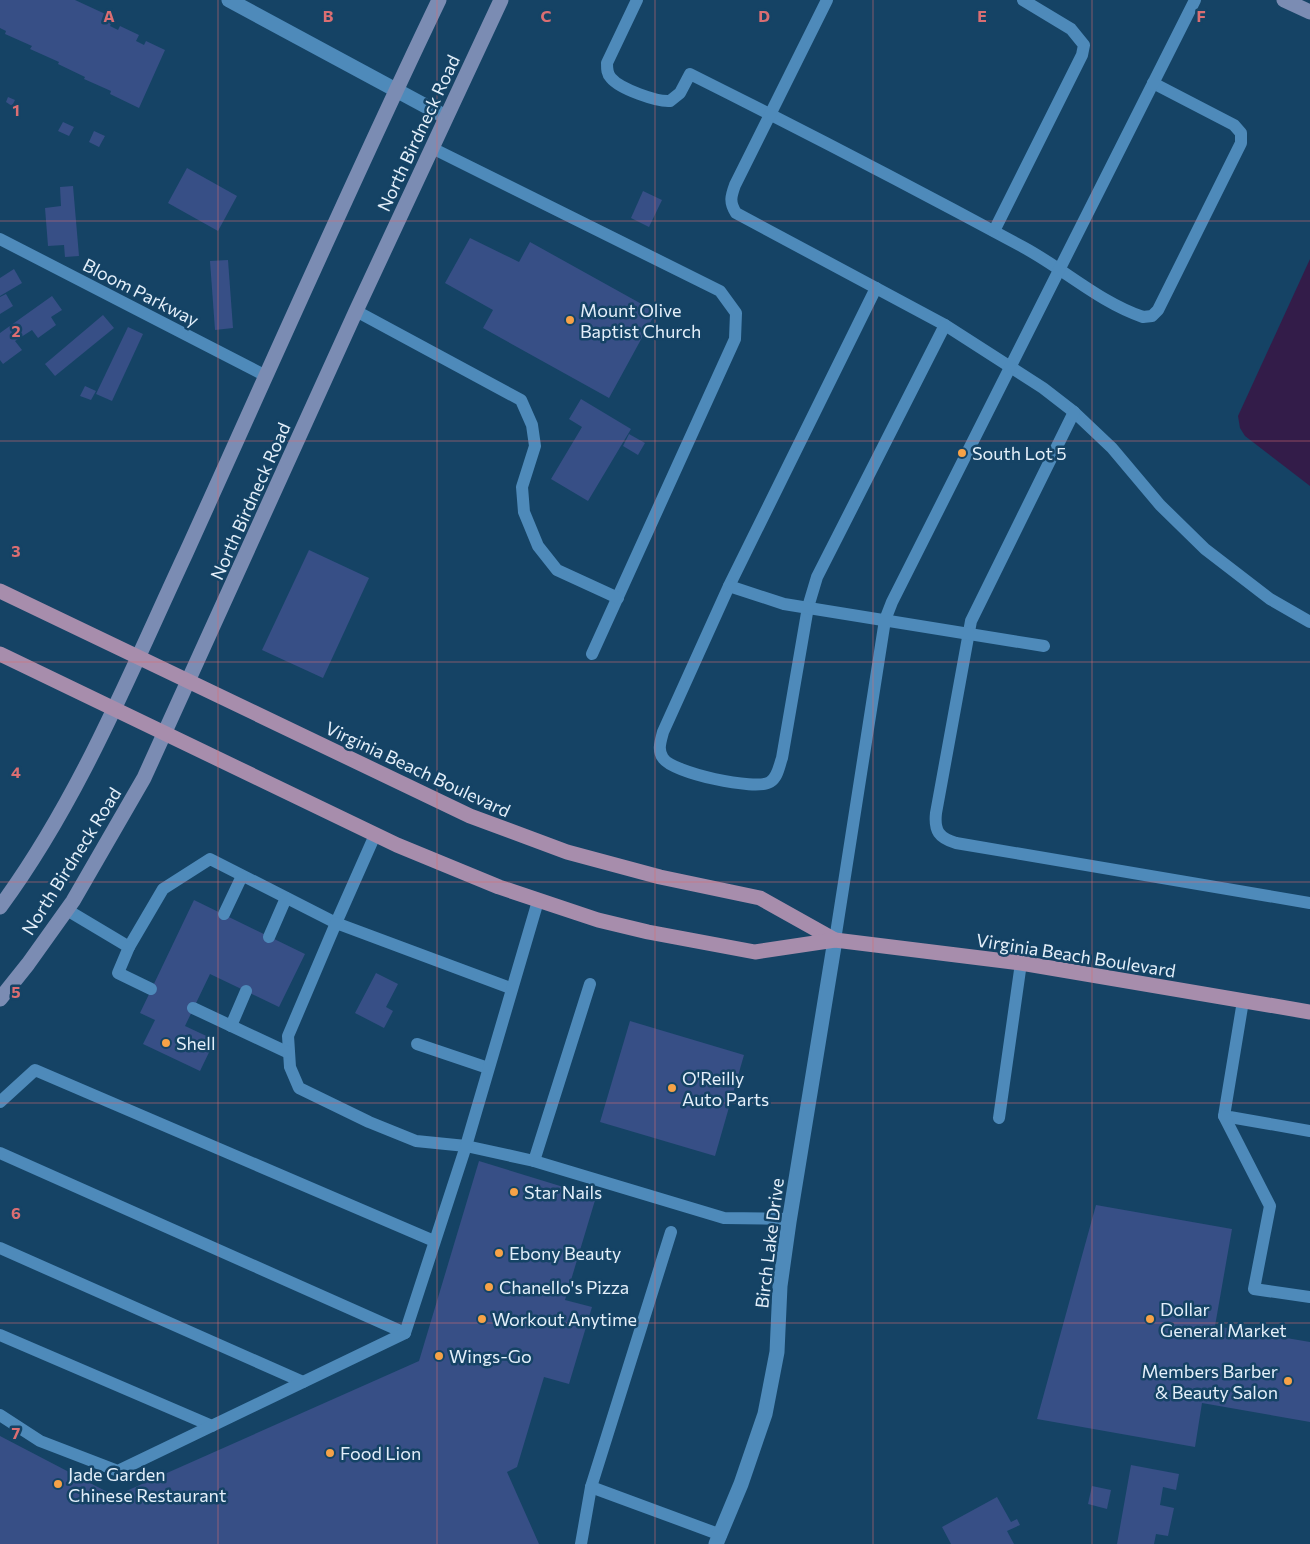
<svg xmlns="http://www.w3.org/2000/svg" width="1310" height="1544" viewBox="0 0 1310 1544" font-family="Commissioner,sans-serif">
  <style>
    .water { fill: #331c49 }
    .building { fill: #374f86 }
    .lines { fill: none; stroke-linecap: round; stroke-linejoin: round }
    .lane { stroke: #4e8aba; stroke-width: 12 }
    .street { stroke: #4e8aba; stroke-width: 15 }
    .secondary { stroke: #7b8cb3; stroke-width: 15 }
    .primary { stroke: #a78dac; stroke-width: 15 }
    .grid { fill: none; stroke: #db6e72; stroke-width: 1; stroke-opacity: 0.55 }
    .poi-dot { fill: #f6a247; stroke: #154365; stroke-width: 2 }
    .labels { text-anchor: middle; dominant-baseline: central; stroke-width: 5; stroke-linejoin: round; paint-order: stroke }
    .street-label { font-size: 18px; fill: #e3effa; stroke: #154365 }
    .poi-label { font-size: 18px; fill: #e3effa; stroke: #154365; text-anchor: start }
    .grid-label { font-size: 16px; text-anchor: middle; font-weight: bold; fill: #db6e72; stroke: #154365; stroke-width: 5; stroke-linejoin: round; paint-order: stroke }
  </style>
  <rect width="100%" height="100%" fill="#154365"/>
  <path class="water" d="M 1310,259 L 1310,486 L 1245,436 L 1240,428 L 1238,416 Z"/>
  <g class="building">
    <path d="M 0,0 L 75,0 L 114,18 L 110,26 L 118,30 L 120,26 L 139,35 L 136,41 L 144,45 L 146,41 L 165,50 L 139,108 L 110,94 L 111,91 L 84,79 L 85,77 L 58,64 L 59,62 L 30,49 L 32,46 L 5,34 L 6,31 L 0,28 Z"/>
    <path d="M 8,97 L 15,100 L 12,106 L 6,102 Z"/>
    <path d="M 63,122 L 74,127 L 69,136 L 58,131 Z"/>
    <path d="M 94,131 L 105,136 L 99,147 L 89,142 Z"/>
    <path d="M 187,168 L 237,196 L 218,231 L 168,203 Z"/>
    <path d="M 73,186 L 79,256 L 65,257 L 64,245 L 48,246 L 45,208 L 61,206 L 60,187 Z"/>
    <path d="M 643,191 L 662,200 L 649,227 L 631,218 Z"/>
    <path d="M 470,238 L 519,262 L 530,242 L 656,312 L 609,398 L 483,328 L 493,310 L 445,283 Z"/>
    <path d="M 228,260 L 233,328 L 215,330 L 210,261 Z"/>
    <path d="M 14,269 L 22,283 L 0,296 L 0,278 Z"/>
    <path d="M 6,294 L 13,306 L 0,314 L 0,297 Z"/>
    <path d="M 52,296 L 62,310 L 51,317 L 56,325 L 38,338 L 32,330 L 15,341 L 22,350 L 3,364 L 0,360 L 0,333 Z"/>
    <path d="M 103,315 L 114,328 L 55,376 L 45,364 Z"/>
    <path d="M 128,327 L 143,334 L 112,401 L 96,394 Z"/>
    <path d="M 85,386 L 96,391 L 91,400 L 80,396 Z"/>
    <path d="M 581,399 L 631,429 L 588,501 L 551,479 L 582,427 L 569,419 Z"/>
    <path d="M 629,434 L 645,443 L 638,455 L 623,446 Z"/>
    <path d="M 309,550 L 369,578 L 323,678 L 262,650 Z"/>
    <path d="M 194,900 L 305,954 L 279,1007 L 210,974 L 185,1026 L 215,1040 L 200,1071 L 143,1044 L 155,1020 L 140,1013 Z"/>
    <path d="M 376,973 L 398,984 L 386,1007 L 393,1011 L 384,1028 L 355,1013 Z"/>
    <path d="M 630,1021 L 744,1055 L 715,1156 L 600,1122 Z"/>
    <path d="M 479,1161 L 596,1197 L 565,1300 L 592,1307 L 569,1384 L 544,1377 L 517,1467 L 507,1472 L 539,1544 L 0,1544 L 0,1436 L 115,1496 L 419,1361 Z"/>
    <path d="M 1096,1205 L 1232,1229 L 1215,1326 L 1310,1342 L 1310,1422 L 1202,1403 L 1195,1447 L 1037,1419 Z"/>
    <path d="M 1131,1465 L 1179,1474 L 1176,1490 L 1163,1487 L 1160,1505 L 1174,1508 L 1168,1536 L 1156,1534 L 1154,1544 L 1117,1544 Z"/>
    <path d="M 1092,1486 L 1111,1490 L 1107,1509 L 1088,1504 Z"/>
    <path d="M 997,1497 L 1011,1522 L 1017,1519 L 1020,1525 L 1007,1531 L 1014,1544 L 951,1544 L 942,1527 Z"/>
  </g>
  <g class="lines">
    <g class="lane">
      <path d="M 637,0 L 607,63 C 607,69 607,74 611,78 C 620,89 657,102 670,101 L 680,93 L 690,74 C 802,130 912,187 1023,247 C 1064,269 1099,302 1143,317 L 1152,316 L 1158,310 L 1241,143 L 1241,133 L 1234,125 L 1153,83"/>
      <path d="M 827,0 L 735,185 C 731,196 729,202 736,213 L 945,325 L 1043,388 L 1074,412 L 1112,448 L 1160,505 L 1205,549 L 1270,599 L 1310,622"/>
      <path d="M 432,148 L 720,291 L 736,313 L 735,339 L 592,654"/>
      <path d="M 994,231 L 1082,55 L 1084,45 L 1071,29 L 1023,0"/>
      <path d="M 0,239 L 266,376"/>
      <path d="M 876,288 L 729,586 L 663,732 C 661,740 657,750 663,758 C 672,773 756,791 770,782 C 778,777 779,766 782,758 L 808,607 L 817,577 L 945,325"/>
      <path d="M 356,311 L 521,400 L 532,425 L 535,446 L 522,487 L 524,512 L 538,546 L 557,570 L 618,598"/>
      <path d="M 1074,412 L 971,621 L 936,813 C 934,831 939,838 956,843 L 1310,903"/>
      <path d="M 729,586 L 784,604 L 1044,646"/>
      <path d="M 67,910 L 129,947 L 163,889 L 210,859 L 336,923 L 375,835"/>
      <path d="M 224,914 L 242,876"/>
      <path d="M 269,937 L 286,898"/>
      <path d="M 835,940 L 885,620 L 892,602 L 1195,0"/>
      <path d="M 129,947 L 118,973 L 151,989"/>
      <path d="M 510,988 L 336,923 L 288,1036 L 290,1067 L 299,1088 L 369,1122 L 416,1141 L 466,1146 L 534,1161 L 724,1218 L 790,1219"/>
      <path d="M 1243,1001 L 1224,1116 L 1310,1131"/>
      <path d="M 193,1008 L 289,1053"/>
      <path d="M 231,1026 L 246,991"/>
      <path d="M 417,1044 L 488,1068"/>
      <path d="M 0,1102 L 35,1070 L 434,1241"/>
      <path d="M 1224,1116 L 1270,1206 L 1254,1289 L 1310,1297"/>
      <path d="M 999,1118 L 1021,963"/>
      <path d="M 0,1153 L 405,1333"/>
      <path d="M 534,1161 L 590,984"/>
      <path d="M 0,1248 L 303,1382"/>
      <path d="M 0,1335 L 212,1426"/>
      <path d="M 0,1415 L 40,1441 L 118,1471 L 405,1333 L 466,1146 L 538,901"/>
      <path d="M 591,1487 L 721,1535"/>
      <path d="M 581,1544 L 591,1487 L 671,1232"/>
    </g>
    <g class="street">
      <path d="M 229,0 L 446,117"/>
      <path d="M 716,1544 L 741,1484 L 765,1414 L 777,1352 L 780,1286 L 789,1222 L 835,940"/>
    </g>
    <g class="secondary">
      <path d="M 1284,0 L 1310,12"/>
      <path d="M 0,907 C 79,800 130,673 186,553 C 270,368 351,183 439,0"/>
      <path d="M 0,999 L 28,964 L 73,901 L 144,778 L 356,311 L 501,0"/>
    </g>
    <g class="primary">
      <path d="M 0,591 L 470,816 L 567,852 L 660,877 L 760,898 L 835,940"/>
      <path d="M 0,654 L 397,845 L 499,887 L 598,920 L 648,932 L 755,952 L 835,940 L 1021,963 L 1310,1012"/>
    </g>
  </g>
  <path class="grid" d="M 218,0 L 218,1544M 437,0 L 437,1544M 655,0 L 655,1544M 873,0 L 873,1544M 1092,0 L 1092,1544M 0,221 L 1310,221M 0,441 L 1310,441M 0,662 L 1310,662M 0,882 L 1310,882M 0,1103 L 1310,1103M 0,1323 L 1310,1323"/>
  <g class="poi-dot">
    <circle cx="570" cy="320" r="5"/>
    <circle cx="962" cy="453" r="5"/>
    <circle cx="166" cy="1043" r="5"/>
    <circle cx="672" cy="1088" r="5"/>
    <circle cx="514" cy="1192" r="5"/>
    <circle cx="499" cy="1253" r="5"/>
    <circle cx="489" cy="1287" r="5"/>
    <circle cx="482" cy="1319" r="5"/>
    <circle cx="1150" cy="1319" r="5"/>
    <circle cx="439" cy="1356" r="5"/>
    <circle cx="1288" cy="1381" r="5"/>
    <circle cx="330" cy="1453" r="5"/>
    <circle cx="58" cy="1484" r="5"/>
  </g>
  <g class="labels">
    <g class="street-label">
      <text transform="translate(418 133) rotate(-65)">North Birdneck Road</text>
      <text transform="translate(141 292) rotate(27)">Bloom Parkway</text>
      <text transform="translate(250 501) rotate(-66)">North Birdneck Road</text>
      <text transform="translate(418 769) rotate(25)">Virginia Beach Boulevard</text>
      <text transform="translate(71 861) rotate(-58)">North Birdneck Road</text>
      <text transform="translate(1076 955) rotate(9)">Virginia Beach Boulevard</text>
      <text transform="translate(769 1243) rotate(-83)">Birch Lake Drive</text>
    </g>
    <g class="poi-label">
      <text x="580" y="310">Mount Olive<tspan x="580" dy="21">Baptist Church</tspan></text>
      <text x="972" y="453">South Lot 5</text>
      <text x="176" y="1043">Shell</text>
      <text x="682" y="1078">O'Reilly<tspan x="682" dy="21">Auto Parts</tspan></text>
      <text x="524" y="1192">Star Nails</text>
      <text x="509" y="1253">Ebony Beauty</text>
      <text x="499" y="1287">Chanello's Pizza</text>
      <text x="1160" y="1309">Dollar<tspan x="1160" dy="21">General Market</tspan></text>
      <text x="492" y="1319">Workout Anytime</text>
      <text x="449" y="1356">Wings-Go</text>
      <text x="1278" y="1371" text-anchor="end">Members Barber<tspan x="1278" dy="21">&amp; Beauty Salon</tspan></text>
      <text x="340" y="1453">Food Lion</text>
      <text x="68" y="1474">Jade Garden<tspan x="68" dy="21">Chinese Restaurant</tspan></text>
    </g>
  </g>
  <g class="grid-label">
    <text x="109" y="22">A</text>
    <text x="328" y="22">B</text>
    <text x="546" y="22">C</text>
    <text x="764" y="22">D</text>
    <text x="982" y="22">E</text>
    <text x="1201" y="22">F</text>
    <text x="16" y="116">1</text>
    <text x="16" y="337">2</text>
    <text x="16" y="557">3</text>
    <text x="16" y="778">4</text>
    <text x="16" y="998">5</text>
    <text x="16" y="1219">6</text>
    <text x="16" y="1439">7</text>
  </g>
</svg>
